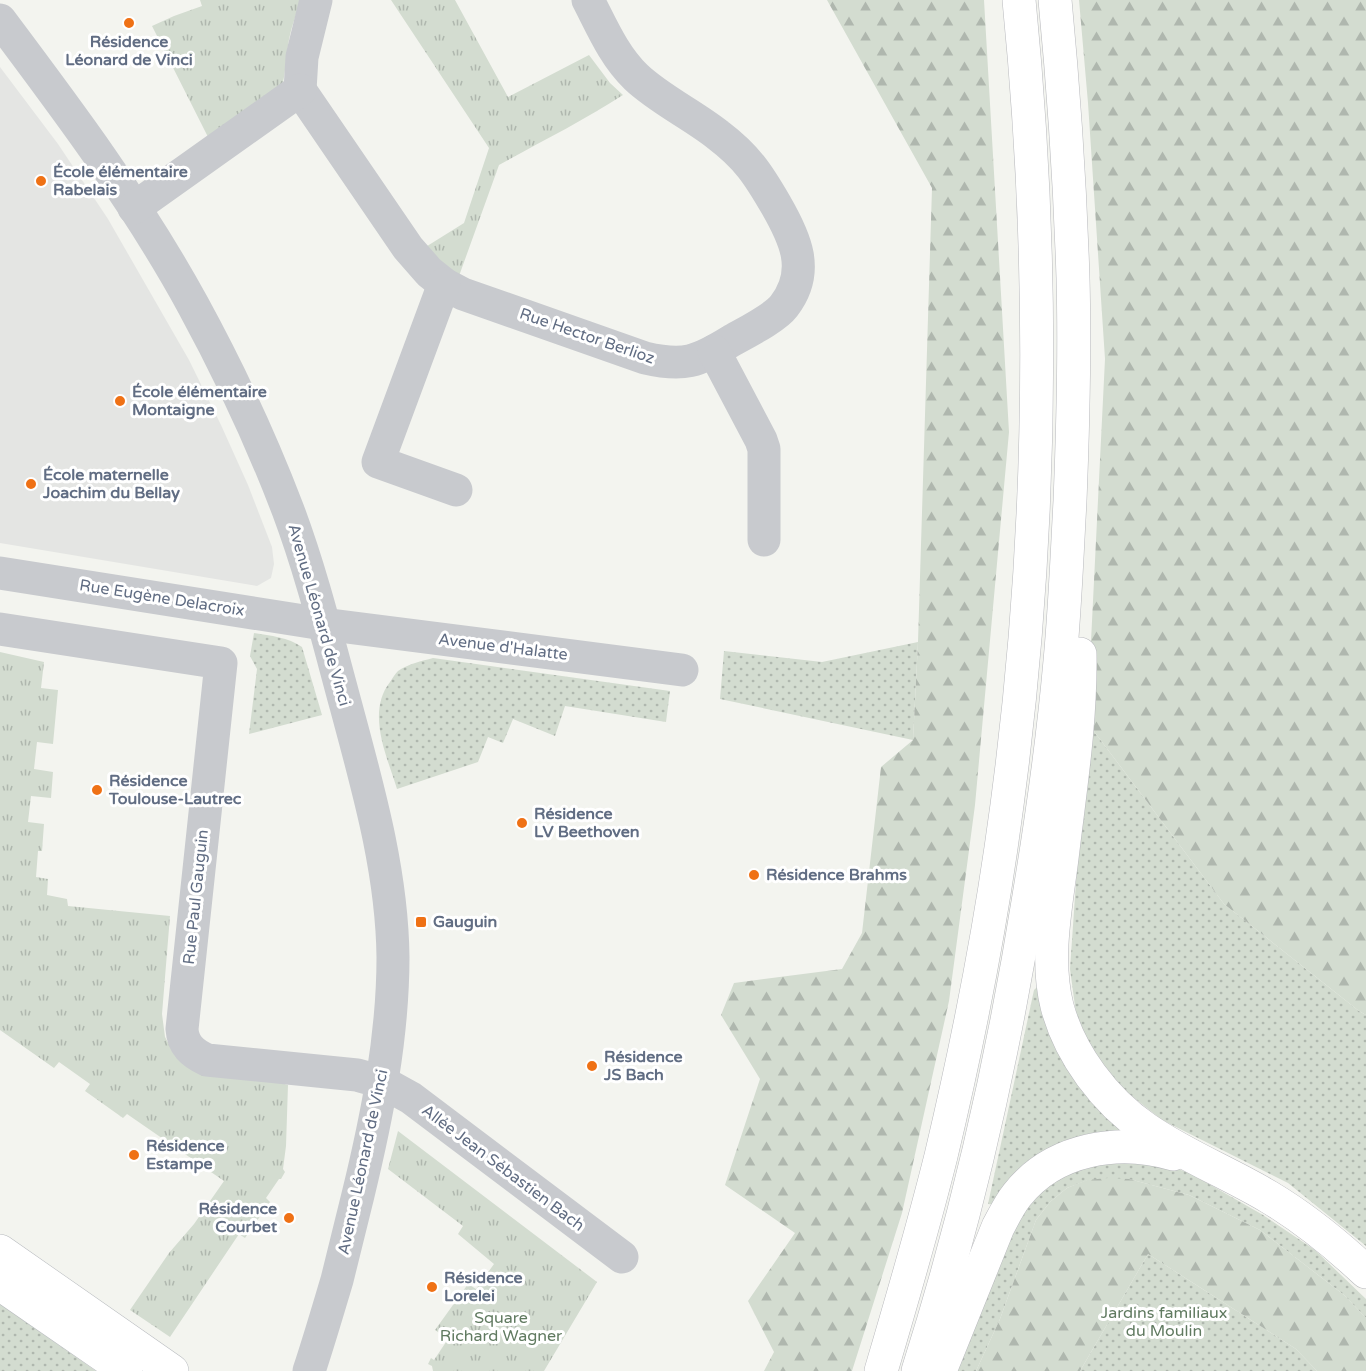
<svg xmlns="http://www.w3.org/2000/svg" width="1366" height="1371" viewBox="0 0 1366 1371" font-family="'Varela Round',sans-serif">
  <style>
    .built { fill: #e4e5e3 }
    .grass { fill: url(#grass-dots) }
    .forest { fill: url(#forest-firs) }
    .park { fill: url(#park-tufts) }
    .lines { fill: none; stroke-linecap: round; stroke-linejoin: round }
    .major-casing { stroke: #b8bbbf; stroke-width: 34 }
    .highway-casing { stroke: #b8b9bd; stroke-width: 34 }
    .minor { stroke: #c8cace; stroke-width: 33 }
    .major { stroke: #fff; stroke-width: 33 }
    .highway { stroke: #fff; stroke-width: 33 }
    .poi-dot { fill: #ef7115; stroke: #fff; stroke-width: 2 }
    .labels { text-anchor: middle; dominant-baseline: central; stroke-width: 6; stroke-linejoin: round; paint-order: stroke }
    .poi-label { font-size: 16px; font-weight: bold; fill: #616d83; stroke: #fff; text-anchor: start }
    .street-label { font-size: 16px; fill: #616d83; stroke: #fff }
    .park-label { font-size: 16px; fill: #607a60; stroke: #fff }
  </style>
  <defs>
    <pattern id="grass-dots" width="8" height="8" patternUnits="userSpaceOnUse" patternTransform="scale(1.5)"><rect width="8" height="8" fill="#d3dcd0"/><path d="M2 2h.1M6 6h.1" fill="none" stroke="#afb7ae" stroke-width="1.8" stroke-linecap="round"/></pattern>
    <pattern id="forest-firs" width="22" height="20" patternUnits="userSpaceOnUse" patternTransform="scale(1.5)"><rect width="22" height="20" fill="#d3dcd0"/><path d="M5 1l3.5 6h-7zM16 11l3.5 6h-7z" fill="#afb7ae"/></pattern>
    <pattern id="park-tufts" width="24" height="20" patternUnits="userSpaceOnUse" patternTransform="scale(1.5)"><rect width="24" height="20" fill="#d3dcd0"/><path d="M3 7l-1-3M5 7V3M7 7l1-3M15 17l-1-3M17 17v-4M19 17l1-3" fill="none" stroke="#afb7ae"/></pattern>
  </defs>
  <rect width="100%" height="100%" fill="#f3f4ef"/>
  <path class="built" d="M 0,67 L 58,144 L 108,219 L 189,360 L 221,425 L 248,485 L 272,547 L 274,564 L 271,578 L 257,586 L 0,543 Z"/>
  <g class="grass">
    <path d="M 254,633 C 271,636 288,637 302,647 L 322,715 L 249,734 L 257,669 L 250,656 Z"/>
    <path d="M 918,642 L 913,740 L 720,699 L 724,651 L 822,662 Z"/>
    <path d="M 433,658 L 670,691 L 666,722 L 565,706 L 555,736 L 513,719 L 503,743 L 488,737 L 478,762 L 397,789 C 387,756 366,713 390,682 C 392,679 395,674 398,671 C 408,664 422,661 433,658 Z"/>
    <path d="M 1087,722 L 1224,904 L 1359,1011 L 1366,1015 L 1366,1246 L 1288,1183 L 1162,1120 L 1114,1082 L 1079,1036 L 1070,969 Z"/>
    <path d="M 1042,983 L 1129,1133 L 998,1205 L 988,1204 L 1034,990 Z"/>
    <path d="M 1117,1158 L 1158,1164 L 1188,1172 L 1263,1215 L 1315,1250 L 1366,1299 L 1366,1318 L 1344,1295 L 1260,1230 L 1189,1195 L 1129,1179 L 1088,1180 L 1067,1188 L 1050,1202 L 1036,1220 L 1000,1319 L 976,1371 L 957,1371 L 1011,1221 L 1040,1188 L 1072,1169 Z"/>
    <path d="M 1148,1254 L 1296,1349 L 1317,1371 L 1080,1371 Z"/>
    <path d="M 0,1304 L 96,1371 L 0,1371 Z"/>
  </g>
  <g class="forest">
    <path d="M 827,0 L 984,0 L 1009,432 L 975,805 L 949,1001 L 902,1213 L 852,1371 L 764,1371 L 774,1352 L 748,1301 L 795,1233 L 725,1185 L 760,1079 L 721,1015 L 734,983 L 842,969 L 862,933 L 881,767 L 913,740 L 918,642 L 932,188 Z"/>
    <path d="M 1079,0 L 1366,0 L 1366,1015 L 1359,1011 L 1224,904 L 1087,722 L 1105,359 L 1088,103 Z"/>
    <path d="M 1108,1178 L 1129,1179 L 1189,1195 L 1260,1230 L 1344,1295 L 1366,1318 L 1366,1371 L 1317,1371 L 1296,1349 L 1148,1254 L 1080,1371 L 976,1371 L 1000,1319 L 1036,1220 L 1050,1202 L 1067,1188 L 1087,1180 Z"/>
  </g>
  <g class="park">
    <path d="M 200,0 L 301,0 C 296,15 290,30 288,46 C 285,61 286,75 281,89 L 208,137 L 152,26 L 174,16 L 202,6 Z"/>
    <path d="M 391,0 L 455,0 L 508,97 L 589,55 L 610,83 L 623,95 C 583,121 540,142 499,165 L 459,276 L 424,248 L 464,223 L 489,148 Z"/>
    <path d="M 0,652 L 44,662 L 41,688 L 58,690 L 53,744 L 37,742 L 34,769 L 53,772 L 51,798 L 31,796 L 28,822 L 44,824 L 42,851 L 38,851 L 36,877 L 48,879 L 47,895 L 67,899 L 68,906 L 170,916 L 162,1014 L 165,1037 L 174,1053 L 288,1085 L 286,1146 L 283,1169 L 285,1172 L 281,1179 L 279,1179 L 266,1198 L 270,1202 L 245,1238 L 239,1234 L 170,1337 L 130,1310 L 169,1253 L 194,1224 L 224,1181 L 127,1114 L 123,1118 L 85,1091 L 90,1084 L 59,1062 L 54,1068 L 0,1030 Z"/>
    <path d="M 398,1131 L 597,1282 L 544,1371 L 433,1371 L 432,1366 L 428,1364 L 431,1358 L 434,1360 L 448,1339 L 435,1330 L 468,1284 L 476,1289 L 494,1264 L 458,1234 L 463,1226 L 388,1169 Z"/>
  </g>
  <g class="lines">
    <g class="major-casing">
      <g id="major">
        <path d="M 0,1251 L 172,1371"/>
        <path d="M 0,1284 L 126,1371"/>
      </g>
    </g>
    <g class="highway-casing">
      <g id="highway">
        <path d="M 1080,654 C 1081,723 1070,790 1062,858 C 1056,906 1045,958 1057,1006 C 1070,1055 1105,1101 1146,1129 C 1185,1156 1229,1173 1269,1197 C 1304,1218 1336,1244 1366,1272"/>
        <path d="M 881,1371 C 902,1300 923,1228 941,1156 C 965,1055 986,951 1001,848 C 1042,568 1047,282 1019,0"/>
        <path d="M 918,1371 C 968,1214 1003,1059 1029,896 C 1042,818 1053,740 1060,661 C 1065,608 1067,555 1070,501 C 1073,427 1075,353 1073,278 C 1070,185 1064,93 1055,0"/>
        <path d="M 940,1371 L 998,1227 C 1004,1216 1009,1205 1017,1195 C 1054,1148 1119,1138 1173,1154"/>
      </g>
    </g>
    <g class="minor">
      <path d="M 0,20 C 69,112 138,204 193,305 C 229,371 261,439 288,510 C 312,574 328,640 346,706 C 368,788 392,871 393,957 C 393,1037 377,1117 358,1195 C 351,1223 344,1252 337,1280 C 328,1310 319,1341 309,1371"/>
      <path d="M 300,90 L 408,248 L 429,272 L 444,284 L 463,294 L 645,358 C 684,367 697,362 731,341 C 745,333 775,318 784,306 C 811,271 795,238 776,205 C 758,174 747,157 718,135 C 693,115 659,99 636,77 C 614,56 602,27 588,0"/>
      <path d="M 300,90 L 302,57 L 316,0"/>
      <path d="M 134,208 L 300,90"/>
      <path d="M 444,284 L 378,462 L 456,490"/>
      <path d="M 714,351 L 761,440 L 764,449 L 764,540"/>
      <path d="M 0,573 L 323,624 L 682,670"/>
      <path d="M 0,629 L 221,663 L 182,1029 C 183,1045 192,1053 207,1060 L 357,1075 L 382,1082 L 411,1098 L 622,1257"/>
    </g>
    <use href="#major" class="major"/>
    <use href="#highway" class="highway"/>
  </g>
  <g class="poi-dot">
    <circle cx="129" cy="23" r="6"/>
    <circle cx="41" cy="181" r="6"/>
    <circle cx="120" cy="401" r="6"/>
    <circle cx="31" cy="484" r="6"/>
    <circle cx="97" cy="790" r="6"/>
    <circle cx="522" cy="823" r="6"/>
    <circle cx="754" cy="875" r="6"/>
    <rect x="415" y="916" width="12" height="12" rx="3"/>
    <circle cx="592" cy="1066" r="6"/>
    <circle cx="134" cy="1155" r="6"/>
    <circle cx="289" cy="1218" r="6"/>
    <circle cx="432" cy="1287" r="6"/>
  </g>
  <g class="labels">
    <g class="poi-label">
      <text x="129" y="42" text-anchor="middle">Résidence<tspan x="129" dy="18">Léonard de Vinci</tspan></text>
      <text x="53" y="172">École élémentaire<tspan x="53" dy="18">Rabelais</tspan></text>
      <text x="132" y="392">École élémentaire<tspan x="132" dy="18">Montaigne</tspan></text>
      <text x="43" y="475">École maternelle<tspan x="43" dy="18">Joachim du Bellay</tspan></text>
      <text x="109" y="781">Résidence<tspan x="109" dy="18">Toulouse-Lautrec</tspan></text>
      <text x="534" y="814">Résidence<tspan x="534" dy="18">LV Beethoven</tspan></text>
      <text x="766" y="875">Résidence Brahms</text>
      <text x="433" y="922">Gauguin</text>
      <text x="604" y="1057">Résidence<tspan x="604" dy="18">JS Bach</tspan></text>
      <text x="146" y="1146">Résidence<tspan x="146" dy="18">Estampe</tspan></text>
      <text x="277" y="1209" text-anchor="end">Résidence<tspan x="277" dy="18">Courbet</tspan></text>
      <text x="444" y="1278">Résidence<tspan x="444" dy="18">Lorelei</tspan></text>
    </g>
    <g class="street-label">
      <text transform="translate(587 336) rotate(19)">Rue Hector Berlioz</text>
      <text transform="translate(162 598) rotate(9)">Rue Eugène Delacroix</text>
      <text transform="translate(319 615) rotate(74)">Avenue Léonard de Vinci</text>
      <text transform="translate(503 647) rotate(7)">Avenue d'Halatte</text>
      <text transform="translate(196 897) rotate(-84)">Rue Paul Gauguin</text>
      <text transform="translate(363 1162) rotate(-78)">Avenue Léonard de Vinci</text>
      <text transform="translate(503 1168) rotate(37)">Allée Jean Sébastien Bach</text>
    </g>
    <g class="park-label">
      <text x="1164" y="1313">Jardins familiaux<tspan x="1164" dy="18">du Moulin</tspan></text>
      <text x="501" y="1318">Square<tspan x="501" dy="18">Richard Wagner</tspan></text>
    </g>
  </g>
</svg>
